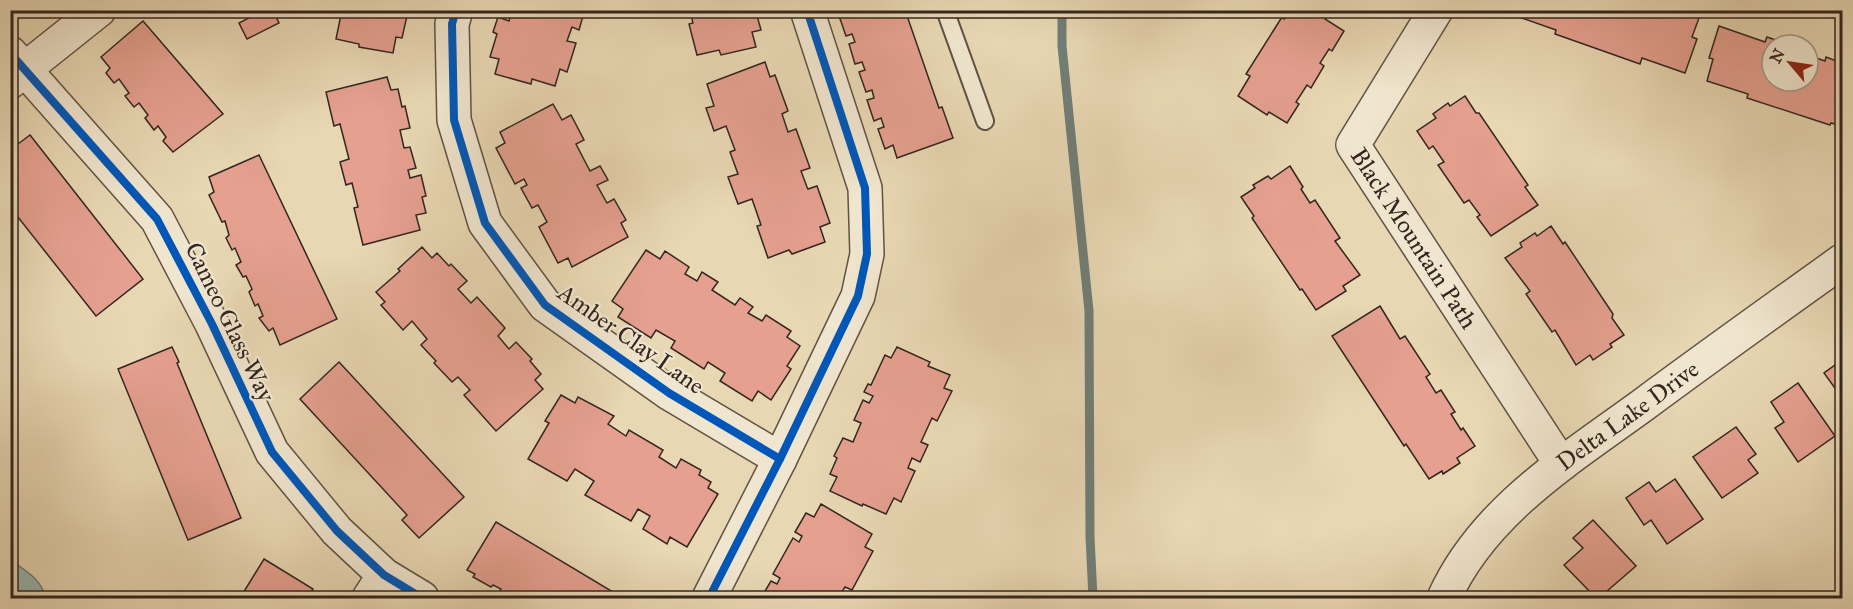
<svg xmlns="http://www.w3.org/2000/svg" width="1853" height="609" viewBox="0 0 1853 609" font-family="'IM FELL Great Primer',serif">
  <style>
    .water { fill: #98b8b2; stroke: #707e77; stroke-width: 1.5 }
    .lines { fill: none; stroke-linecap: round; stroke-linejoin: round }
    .stream { stroke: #707e77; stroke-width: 9 }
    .building { fill: #e5a090; stroke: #33261f; stroke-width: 1.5 }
    .lane-casing { stroke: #605244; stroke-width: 20 }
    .street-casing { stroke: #605244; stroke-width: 36 }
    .lane { stroke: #f0e5ce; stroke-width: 16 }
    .street { stroke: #f0e5ce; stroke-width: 33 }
    .cycleway-casing { stroke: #f0e5ce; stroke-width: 11 }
    .cycleway { stroke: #0057b8; stroke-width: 8 }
    .labels { text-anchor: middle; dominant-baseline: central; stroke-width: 4.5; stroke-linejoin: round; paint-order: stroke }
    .street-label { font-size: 24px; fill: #33261f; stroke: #f0e5ce }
  </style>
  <rect width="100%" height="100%" fill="#e8d7b3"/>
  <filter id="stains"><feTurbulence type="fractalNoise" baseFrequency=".00333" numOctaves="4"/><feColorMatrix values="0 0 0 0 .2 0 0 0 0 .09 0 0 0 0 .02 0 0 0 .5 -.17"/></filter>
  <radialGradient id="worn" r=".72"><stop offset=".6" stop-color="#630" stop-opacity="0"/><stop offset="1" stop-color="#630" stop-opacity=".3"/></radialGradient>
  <path class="water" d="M 11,562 L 13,562 C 26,571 43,581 45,598 L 11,598 Z"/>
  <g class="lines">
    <path class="stream" d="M 1062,10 L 1062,46 L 1089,311 L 1090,537 L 1093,598"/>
  </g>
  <g class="building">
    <path d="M 264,10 L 273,10 L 279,23 L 247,39 L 239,23 Z"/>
    <path d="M 342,10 L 402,10 L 401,14 L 407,16 L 402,38 L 396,37 L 393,53 L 359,47 L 359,44 L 336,39 Z"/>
    <path d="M 512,10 L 578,10 L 577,14 L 583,16 L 579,30 L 572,27 L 567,41 L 576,43 L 567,72 L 560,69 L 555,86 L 532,79 L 531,84 L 495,74 L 499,59 L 490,57 L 497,34 L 493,32 L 498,17 L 509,21 Z"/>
    <path d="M 685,10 L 748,10 L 749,13 L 756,12 L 761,30 L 752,32 L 756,47 L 721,55 L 719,50 L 697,55 L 689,24 L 693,23 L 691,15 L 687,16 Z"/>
    <path d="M 837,10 L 905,10 L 939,108 L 942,107 L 953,138 L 897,158 L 893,145 L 885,149 L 878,129 L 884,127 L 881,118 L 874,121 L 867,100 L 874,98 L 872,90 L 866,92 L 859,72 L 865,70 L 862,62 L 855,64 L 849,44 L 855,42 L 852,34 L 846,36 Z"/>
    <path d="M 1289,10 L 1318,10 L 1327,16 L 1325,19 L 1344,31 L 1332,51 L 1329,49 L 1320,63 L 1324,66 L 1311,88 L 1307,85 L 1296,102 L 1299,104 L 1287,123 L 1269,112 L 1267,115 L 1238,96 L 1250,76 L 1246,74 L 1282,17 L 1284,19 Z"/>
    <path d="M 1518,10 L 1669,10 L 1677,13 L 1678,10 L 1699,18 L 1692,37 L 1697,39 L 1685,73 L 1642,58 L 1640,64 L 1555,34 L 1556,30 L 1516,16 Z"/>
    <path d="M 143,21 L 223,114 L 173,152 L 163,141 L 166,137 L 158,126 L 154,130 L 145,118 L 148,115 L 139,103 L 134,107 L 125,96 L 129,93 L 119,79 L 114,83 L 106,73 L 110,68 L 101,57 Z"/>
    <path d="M 1719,26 L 1765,42 L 1767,37 L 1790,45 L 1772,45 L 1772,81 L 1808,81 L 1808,55 L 1825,61 L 1826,57 L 1842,63 L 1842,126 L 1831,123 L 1830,125 L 1747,98 L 1748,94 L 1707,81 L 1713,59 L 1709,58 Z"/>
    <path d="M 765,62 L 770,77 L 775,75 L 788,111 L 782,114 L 788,132 L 796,129 L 810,168 L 801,171 L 807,187 L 808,189 L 817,186 L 830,223 L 820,227 L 825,242 L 792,254 L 789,250 L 768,258 L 757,226 L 761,225 L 752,199 L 738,204 L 728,177 L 738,174 L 730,152 L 735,150 L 726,126 L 714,131 L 706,108 L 714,106 L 707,84 Z"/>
    <path d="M 387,77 L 391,90 L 398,89 L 402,107 L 405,106 L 410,128 L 400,130 L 404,148 L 410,147 L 416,168 L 408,170 L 410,178 L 421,175 L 426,196 L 422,197 L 426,213 L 416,215 L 420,230 L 363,245 L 354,208 L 358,207 L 352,183 L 346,185 L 340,162 L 349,159 L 340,124 L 334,126 L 326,92 Z"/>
    <path d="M 1465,96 L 1476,113 L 1479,113 L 1528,185 L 1525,187 L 1538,205 L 1491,236 L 1477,217 L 1480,215 L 1469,200 L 1464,203 L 1438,165 L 1444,162 L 1433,146 L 1429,149 L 1417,131 L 1436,118 L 1433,114 L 1448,103 L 1450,106 Z"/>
    <path d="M 553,104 L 562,120 L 571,115 L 584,140 L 576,144 L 590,171 L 600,166 L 608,180 L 597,185 L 607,203 L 614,199 L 626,220 L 621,223 L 628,237 L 572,267 L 568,258 L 558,263 L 539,227 L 547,222 L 538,205 L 532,208 L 521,188 L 527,185 L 524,179 L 515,184 L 496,148 L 505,143 L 500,132 Z"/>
    <path d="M 30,135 L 143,279 L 96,316 L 10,207 L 10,150 Z"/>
    <path d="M 259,155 L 337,319 L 280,345 L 273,328 L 269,331 L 259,318 L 263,316 L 258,304 L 255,306 L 249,292 L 252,289 L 246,276 L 243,277 L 236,265 L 241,262 L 235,248 L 232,250 L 226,238 L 229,235 L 225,221 L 222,222 L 209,195 L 214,192 L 209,177 Z"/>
    <path d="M 1290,166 L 1303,187 L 1301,189 L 1310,203 L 1315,200 L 1340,238 L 1335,241 L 1360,275 L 1343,286 L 1346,291 L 1316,310 L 1302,289 L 1300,290 L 1252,218 L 1254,216 L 1241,197 L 1255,188 L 1253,185 L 1268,176 L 1271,179 Z"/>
    <path d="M 1551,226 L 1563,244 L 1565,242 L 1613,314 L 1612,318 L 1624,335 L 1610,344 L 1612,347 L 1593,360 L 1590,355 L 1576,365 L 1555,330 L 1552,332 L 1526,294 L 1530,291 L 1505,258 L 1522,247 L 1520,243 L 1535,233 L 1537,236 Z"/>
    <path d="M 422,247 L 432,258 L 437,253 L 449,266 L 451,264 L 467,281 L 458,289 L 471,303 L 477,297 L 505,328 L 498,336 L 509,349 L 516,342 L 532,359 L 530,361 L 541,374 L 535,380 L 543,389 L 496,431 L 464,395 L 470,390 L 458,377 L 452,382 L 434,363 L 436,361 L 421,345 L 427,339 L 412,321 L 403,330 L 381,305 L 385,302 L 376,292 L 400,271 L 398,269 Z"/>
    <path d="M 646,250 L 660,259 L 665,251 L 689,267 L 685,274 L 697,281 L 702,272 L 718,282 L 712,290 L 735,305 L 740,298 L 753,307 L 748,313 L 762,321 L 766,315 L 791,331 L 787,337 L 800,346 L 787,366 L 791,369 L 771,400 L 758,391 L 752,401 L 720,381 L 725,373 L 708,362 L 704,369 L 671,348 L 675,341 L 656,330 L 651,338 L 618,317 L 623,309 L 612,301 Z"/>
    <path d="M 1380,306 L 1400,339 L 1405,336 L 1430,374 L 1426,377 L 1436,393 L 1441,390 L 1455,412 L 1451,414 L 1461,430 L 1463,428 L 1475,446 L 1457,458 L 1460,463 L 1443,474 L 1442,471 L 1429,479 L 1406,444 L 1404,446 L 1332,336 Z"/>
    <path d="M 172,347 L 179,362 L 177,363 L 241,518 L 188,540 L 118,369 Z"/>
    <path d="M 897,347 L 930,362 L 928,366 L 950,375 L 944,388 L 952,391 L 937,421 L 932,418 L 921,442 L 928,445 L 920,462 L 912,458 L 908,468 L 915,471 L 901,502 L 894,498 L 886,514 L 863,504 L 862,506 L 830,491 L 837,477 L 830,474 L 837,458 L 834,456 L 843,438 L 853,442 L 861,423 L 854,420 L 863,400 L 869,403 L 873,396 L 864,392 L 868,384 L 871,385 L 885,355 L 891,358 Z"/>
    <path d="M 1842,360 L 1842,398 L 1824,373 Z"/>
    <path d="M 339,362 L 464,497 L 419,538 L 402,520 L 407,515 L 300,399 Z"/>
    <path d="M 1798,383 L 1835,436 L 1798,462 L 1775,428 L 1784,422 L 1771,402 Z"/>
    <path d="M 561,395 L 575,403 L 578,397 L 614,416 L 608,424 L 626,436 L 629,430 L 663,450 L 659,457 L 676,468 L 681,459 L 701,470 L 699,475 L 711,482 L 708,488 L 718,494 L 687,547 L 670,537 L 667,544 L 643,529 L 650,516 L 638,509 L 631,521 L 585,495 L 594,481 L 575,469 L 567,481 L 528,459 L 549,423 L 545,421 Z"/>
    <path d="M 1736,427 L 1756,454 L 1748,460 L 1758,473 L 1722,498 L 1693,457 Z"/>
    <path d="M 1675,479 L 1703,519 L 1667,544 L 1651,520 L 1644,525 L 1626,498 L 1649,482 L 1656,492 Z"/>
    <path d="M 821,504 L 872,534 L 865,547 L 873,551 L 852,590 L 845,587 L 838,598 L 761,598 L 771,581 L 777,584 L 780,578 L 773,574 L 793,538 L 799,542 L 802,536 L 795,532 L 806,513 L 814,517 Z"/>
    <path d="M 1593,520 L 1636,566 L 1599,598 L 1596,598 L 1564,565 L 1583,548 L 1573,538 Z"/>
    <path d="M 496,522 L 623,598 L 506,598 L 498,594 L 501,589 L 493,585 L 491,587 L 473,577 L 475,574 L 467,570 Z"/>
    <path d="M 264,559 L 313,589 L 309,595 L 311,596 L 310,598 L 240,598 Z"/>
  </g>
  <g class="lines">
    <g class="lane-casing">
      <path id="lane" d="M 945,10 L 985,121"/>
    </g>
    <g class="street-casing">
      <g id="street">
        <path d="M 456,10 L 452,24 L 454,120 L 485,223 L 545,305 L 669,393 L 780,459"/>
        <path id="s1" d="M 1436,10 L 1353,145 L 1561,464"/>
        <path d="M 10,53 L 157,219 L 212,324 L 272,452 L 337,531 L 384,575 L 422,598"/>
        <path d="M 10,82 L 25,69 L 99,10"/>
        <path d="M 369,598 L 384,575"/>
        <path d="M 709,598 L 780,459 L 858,296 L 867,254 L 865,188 L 807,10"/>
        <path id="s2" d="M 1444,598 C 1483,511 1569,459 1643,405 C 1709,356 1775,309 1842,261"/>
      </g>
    </g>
    <use href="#lane" class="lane"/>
    <use href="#street" class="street"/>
    <g class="cycleway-casing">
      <g id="cycleway">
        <path d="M 456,10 L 452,24 L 454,120 L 485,223 L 545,305 L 669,393 L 780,459"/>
        <path d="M 10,53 L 157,219 L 212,324 L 272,452 L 337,531 L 384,575 L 422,598"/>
        <path d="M 709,598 L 780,459 L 858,296 L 867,254 L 865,188 L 807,10"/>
      </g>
    </g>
    <use href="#cycleway" class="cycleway"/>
  </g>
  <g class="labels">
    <g class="street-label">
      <text stroke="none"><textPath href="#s1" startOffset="270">Black Mountain Path</textPath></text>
      <text transform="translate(230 322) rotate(64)">Cameo Glass Way</text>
      <text transform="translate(631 339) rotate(35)">Amber Clay Lane</text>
      <text stroke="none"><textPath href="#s2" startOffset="262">Delta Lake Drive</textPath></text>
    </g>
  </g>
  <rect width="1853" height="609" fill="none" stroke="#e8d7b3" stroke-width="36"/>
  <rect x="12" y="12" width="1829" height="585" fill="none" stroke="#33261f" stroke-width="3"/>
  <rect x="18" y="18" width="1817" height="573" fill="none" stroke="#33261f" stroke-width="1.5"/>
  <g transform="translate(1790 63) rotate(299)"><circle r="28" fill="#f0e5ce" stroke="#a49988" stroke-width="1.5"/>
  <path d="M0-4.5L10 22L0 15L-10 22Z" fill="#8f2418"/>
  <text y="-9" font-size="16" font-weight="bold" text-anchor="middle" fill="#33261f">N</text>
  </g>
  <rect width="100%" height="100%" filter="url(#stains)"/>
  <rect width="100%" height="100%" fill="url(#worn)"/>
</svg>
